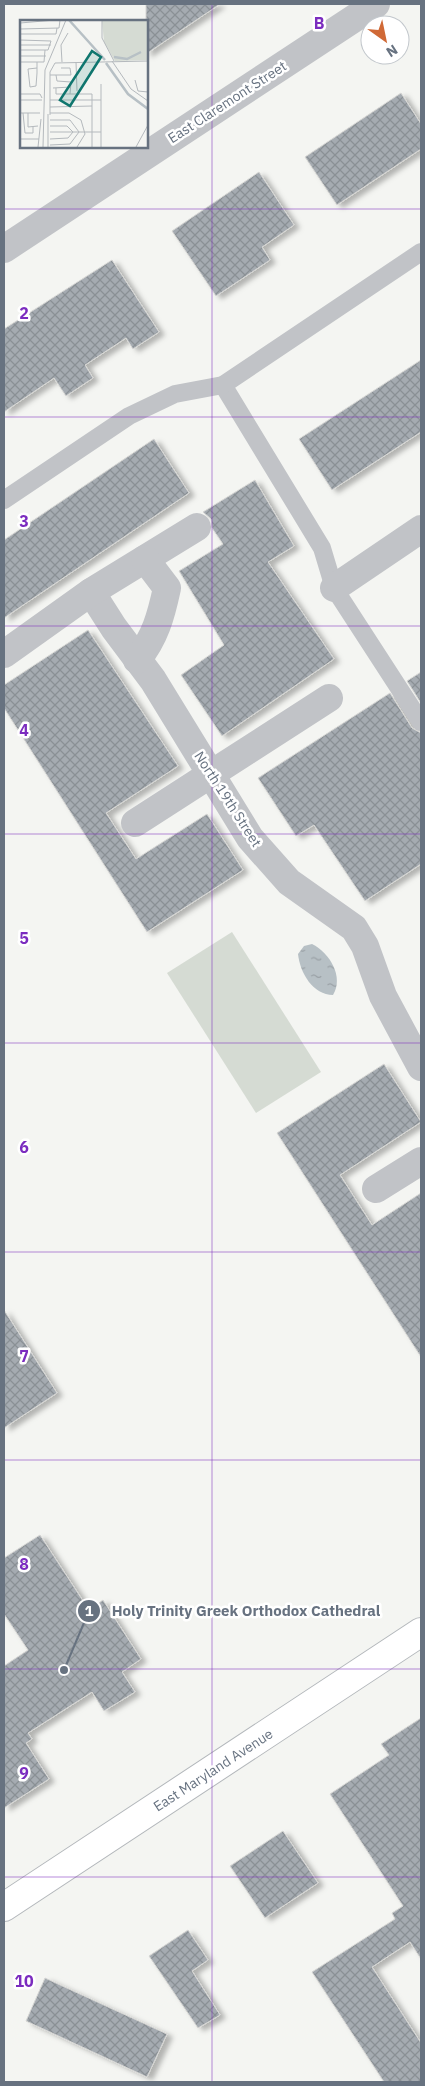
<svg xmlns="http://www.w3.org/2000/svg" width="425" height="2086" viewBox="0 0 425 2086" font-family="'IBM Plex Sans',sans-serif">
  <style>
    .garden { fill: #d5dbd3 }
    .water { fill: url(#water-ripples) }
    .building { fill: url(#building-cross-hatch); stroke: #d6d6d4; filter: url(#shadow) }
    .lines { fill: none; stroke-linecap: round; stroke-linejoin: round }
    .secondary-casing { stroke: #b3b7bb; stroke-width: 30 }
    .lane { stroke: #c1c3c7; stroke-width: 18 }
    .street { stroke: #c1c3c7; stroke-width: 28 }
    .secondary { stroke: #fff; stroke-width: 28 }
    .grid { fill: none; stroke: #7b2cbf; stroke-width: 1; stroke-opacity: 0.55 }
    .labels { text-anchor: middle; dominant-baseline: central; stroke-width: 5; stroke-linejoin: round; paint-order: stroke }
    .street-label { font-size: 14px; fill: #677280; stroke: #fff }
    .inset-river { fill: none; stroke: #b7c0c5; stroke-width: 2.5 }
    .inset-road { fill: none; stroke: #b4b9bd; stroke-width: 1 }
    .view { fill: #0f766e; fill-opacity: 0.15; stroke: #0f766e; stroke-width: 2.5 }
    .inset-edge { fill: none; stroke: #677280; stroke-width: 2.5 }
    .grid-label { font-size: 16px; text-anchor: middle; font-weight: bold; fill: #7b2cbf; stroke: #fff; stroke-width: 5; stroke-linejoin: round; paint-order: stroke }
    .leader { fill: none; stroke: #677280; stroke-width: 2 }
    .callout-dot { fill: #677280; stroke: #fff; stroke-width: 2 }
    .mark-label { font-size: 15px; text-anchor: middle; font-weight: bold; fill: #fff }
    .callout-label { font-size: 15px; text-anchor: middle; font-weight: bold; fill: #677280; stroke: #fff; stroke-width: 5; stroke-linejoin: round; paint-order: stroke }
  </style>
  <defs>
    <pattern id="water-ripples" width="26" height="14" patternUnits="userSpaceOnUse" patternTransform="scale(1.25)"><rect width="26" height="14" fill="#b7c0c5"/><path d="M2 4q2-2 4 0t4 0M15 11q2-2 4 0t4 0" fill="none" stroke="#99a0a5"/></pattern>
    <pattern id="building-cross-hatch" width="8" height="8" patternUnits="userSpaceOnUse" patternTransform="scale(1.25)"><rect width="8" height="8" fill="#a5abb1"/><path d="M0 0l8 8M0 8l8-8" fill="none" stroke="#8a9095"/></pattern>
    <filter id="shadow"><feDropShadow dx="5.5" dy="3" stdDeviation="2.5" flood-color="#0004"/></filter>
  </defs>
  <rect width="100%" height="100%" fill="#f4f5f2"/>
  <path class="garden" d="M 232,932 L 321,1072 L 256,1113 L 167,973 Z"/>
  <path class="water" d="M 312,944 C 330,953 344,977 333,995 C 313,995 300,973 298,954 L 304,946 Z"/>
  <g class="building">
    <path d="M 146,4 L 220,4 L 146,54 Z"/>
    <path d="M 401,93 L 421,124 L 421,149 L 337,205 L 305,157 Z"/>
    <path d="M 259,172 L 294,225 L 262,247 L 270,260 L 216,296 L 172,231 Z"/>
    <path d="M 112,260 L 159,332 L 133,349 L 126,338 L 85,365 L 93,378 L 66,396 L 54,378 L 4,412 L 4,329 Z"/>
    <path d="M 421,360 L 421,432 L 332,490 L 299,439 Z"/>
    <path d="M 154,439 L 189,493 L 4,618 L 4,540 Z"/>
    <path d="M 255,480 L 294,546 L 268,562 L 334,659 L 222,736 L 181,675 L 224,645 L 179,571 L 223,544 L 212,528 L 211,519 L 203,512 Z"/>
    <path d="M 88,630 L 178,766 L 106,813 L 136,859 L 207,814 L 243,870 L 147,932 L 4,708 L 4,685 Z"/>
    <path d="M 421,672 L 421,703 L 407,681 Z"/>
    <path d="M 390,693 L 412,728 L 421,733 L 421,864 L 365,901 L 314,825 L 296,836 L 258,778 Z"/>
    <path d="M 384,1064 L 421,1122 L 340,1175 L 372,1225 L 421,1193 L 421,1357 L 277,1133 Z"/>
    <path d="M 4,1310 L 57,1393 L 4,1428 Z"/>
    <path d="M 40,1535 L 89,1610 L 103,1600 L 141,1659 L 122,1672 L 135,1692 L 104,1711 L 92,1692 L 28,1733 L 32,1739 L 26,1743 L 49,1779 L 4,1808 L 4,1666 L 28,1650 L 4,1614 L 4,1558 Z"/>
    <path d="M 421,1718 L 421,1959 L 410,1942 L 372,1967 L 421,2043 L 421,2082 L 384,2082 L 312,1972 L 395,1919 L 392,1913 L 403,1906 L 330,1794 L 389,1755 L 381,1744 Z"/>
    <path d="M 283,1831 L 318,1883 L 265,1918 L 230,1866 Z"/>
    <path d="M 188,1930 L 208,1960 L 192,1971 L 220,2015 L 198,2028 L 149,1956 Z"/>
    <path d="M 45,1978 L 167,2034 L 147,2077 L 26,2021 Z"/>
  </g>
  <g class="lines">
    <g class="secondary-casing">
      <path id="secondary" d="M 4,1907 L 421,1632"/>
    </g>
    <g class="lane">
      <path d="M 223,385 L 322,548 L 334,588 L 421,722"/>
      <path d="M 4,500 L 129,416 L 175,394 L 223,385 L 421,252"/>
    </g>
    <g class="street">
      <path d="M 4,249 L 376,4"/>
      <path d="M 334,588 L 421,529"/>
      <path d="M 91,592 L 114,628 L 153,680 L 250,838 L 289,882 L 354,928 L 365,946 L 383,996 L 421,1067"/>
      <path d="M 4,654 L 91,592 L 197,527"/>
      <path d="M 137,660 C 155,638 161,616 167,588 L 145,559"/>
      <path d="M 135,823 L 329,698"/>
      <path d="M 376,1189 L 421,1161"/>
    </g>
    <use href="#secondary" class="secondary"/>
  </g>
  <path class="grid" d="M 212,4 L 212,2082M 4,209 L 421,209M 4,417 L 421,417M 4,626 L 421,626M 4,834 L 421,834M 4,1043 L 421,1043M 4,1252 L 421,1252M 4,1460 L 421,1460M 4,1669 L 421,1669M 4,1877 L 421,1877"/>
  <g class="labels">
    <g class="street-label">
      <text transform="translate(227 102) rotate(-33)">East Claremont Street</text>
      <text transform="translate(228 799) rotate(57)">North 19th Street</text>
      <text transform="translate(213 1770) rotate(-33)">East Maryland Avenue</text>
    </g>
  </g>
  <g transform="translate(20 20)">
    <rect width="128" height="128" fill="#f4f5f2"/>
    <path d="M 82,0 L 127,0 L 127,40 L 95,41 L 84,22 Z" fill="#d5dbd3"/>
    <path class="inset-river" d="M 49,0 L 85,40M 94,37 L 107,39 L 121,32M 86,43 L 108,74 L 128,89"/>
    <path class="inset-road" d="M 82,0 L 82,18 L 94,41M 0,3 L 35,0M 0,9 L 39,8 L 40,0M 0,14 L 36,14 L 37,8M 0,20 L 31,21 L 28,30 L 0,30M 0,25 L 31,25M 0,36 L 26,36M 92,41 L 111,69 L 128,81M 0,42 L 24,42 L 25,30M 17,42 L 17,53 L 16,66 L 10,67 L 8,49 L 17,48M 42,42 L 41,25 L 48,13M 56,42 L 57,71M 30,55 L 51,55 L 50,48 L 41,48M 36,55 L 37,61 L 51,62 L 50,74M 115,60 L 118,71 L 128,72M 33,68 L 51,67M 36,68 L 36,74 L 72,74 L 72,127M 0,74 L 20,74 L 22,78M 0,80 L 22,80M 30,80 L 81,80M 30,87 L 72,86M 0,93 L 20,93M 3,93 L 5,113 L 13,113 L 13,107M 8,93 L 8,107 L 18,106M 30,93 L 49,93 L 61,100 L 65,114 L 57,127M 28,94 L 28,127M 30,95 L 30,52 L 35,43 L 128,41M 30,106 L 47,106 L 53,112M 30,112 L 81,112M 0,119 L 19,119M 30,119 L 48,118 L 53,112M 30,125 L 50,124 L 59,112 L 50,100 L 30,100M 18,127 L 21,99M 23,127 L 25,50 L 46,0M 81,127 L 81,64M 116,127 L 128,105"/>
    <path class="view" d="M 72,31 L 81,37 L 50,86 L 40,80 Z"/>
    <rect width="128" height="128" class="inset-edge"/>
  </g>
  <g class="grid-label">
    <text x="319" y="29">B</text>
    <text x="24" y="319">2</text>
    <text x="24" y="527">3</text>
    <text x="24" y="736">4</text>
    <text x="24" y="944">5</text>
    <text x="24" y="1153">6</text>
    <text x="24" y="1362">7</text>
    <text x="24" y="1570">8</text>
    <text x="24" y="1779">9</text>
    <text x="24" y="1987">10</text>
  </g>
  <path class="leader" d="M64 1670L89 1611"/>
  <g class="callout-dot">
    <circle cx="64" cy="1670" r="5"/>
    <circle cx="89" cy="1611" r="12"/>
  </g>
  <g class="mark-label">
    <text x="89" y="1616">1</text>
  </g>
  <g class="callout-label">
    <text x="246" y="1616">Holy Trinity Greek Orthodox Cathedral</text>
  </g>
  <rect width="425" height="2086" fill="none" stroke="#677280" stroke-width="10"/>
  <g transform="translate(385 40) rotate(147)"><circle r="24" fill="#ffffff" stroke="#c2c7cc"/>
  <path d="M0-4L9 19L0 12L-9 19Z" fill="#d06936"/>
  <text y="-8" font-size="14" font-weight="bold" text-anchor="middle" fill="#677280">N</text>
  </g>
</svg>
